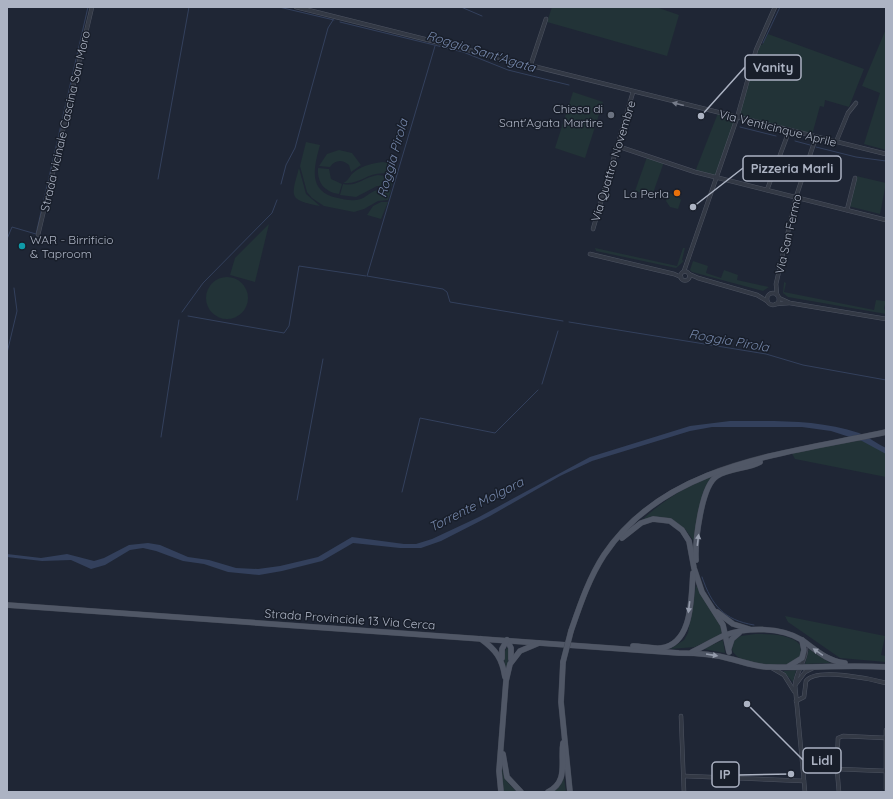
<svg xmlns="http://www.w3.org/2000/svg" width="893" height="799" viewBox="0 0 893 799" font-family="Quicksand,sans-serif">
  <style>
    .green { fill: #223337 }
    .water { fill: #33405c }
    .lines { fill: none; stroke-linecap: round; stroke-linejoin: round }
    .stream { stroke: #33405c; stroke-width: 1 }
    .street-casing { stroke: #4d5361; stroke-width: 4.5 }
    .primary-casing { stroke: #3c424f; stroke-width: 6 }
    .street { stroke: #333945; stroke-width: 3.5 }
    .primary { stroke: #505766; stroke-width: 5.5 }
    .primary-bridge-casing { stroke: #3c424f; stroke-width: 6; stroke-linecap: butt }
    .primary-bridge { stroke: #505766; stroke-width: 5.5 }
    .oneway { fill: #767c8a }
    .oneway2 { fill: #959cac }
    .worship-dot { fill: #6b7280; stroke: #181e2a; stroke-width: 1.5 }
    .food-dot { fill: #e8710a; stroke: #181e2a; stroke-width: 1.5 }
    .culture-dot { fill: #0f9aa8; stroke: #181e2a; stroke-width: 1.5 }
    .labels { text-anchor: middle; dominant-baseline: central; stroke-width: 3; stroke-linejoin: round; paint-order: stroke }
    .poi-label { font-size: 12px; fill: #acb3c3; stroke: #181e2a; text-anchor: end }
    .street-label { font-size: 12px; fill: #acb3c3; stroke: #181e2a }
    .water-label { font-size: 13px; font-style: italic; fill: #7587aa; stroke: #181e2a }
    .leader { fill: none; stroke: #acb3c3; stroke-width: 1.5 }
    .callout-dot { fill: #acb3c3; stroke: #181e2a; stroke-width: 1.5 }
    .callout { fill: #181e2a; stroke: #acb3c3; stroke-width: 1.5 }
    .callout-label { font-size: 13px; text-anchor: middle; font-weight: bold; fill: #acb3c3 }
  </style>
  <rect width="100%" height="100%" fill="#1f2635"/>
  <g class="green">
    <path d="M 552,7 L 656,7 L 679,15 L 667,56 L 547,22 Z"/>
    <path d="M 886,29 L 886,150 L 864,144 L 880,93 L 862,86 Z"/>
    <path d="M 768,34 L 864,69 L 849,107 L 825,100 L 824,107 L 820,106 L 812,135 L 792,128 L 791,130 L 738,117 L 760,45 L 762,45 Z"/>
    <path d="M 573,92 L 603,102 L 585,158 L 555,148 Z"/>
    <path d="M 718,113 L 737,118 L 717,177 L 695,172 Z"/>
    <path d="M 306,142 L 320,145 C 314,167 307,192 338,198 C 343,199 350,201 356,200 C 369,199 370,186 391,190 L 388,200 L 378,201 L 364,209 L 354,212 L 324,206 L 312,198 L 307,192 L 300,166 Z"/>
    <path d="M 339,150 L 352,153 L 361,165 L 351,172 L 349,165 C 342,159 335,160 330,167 L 319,166 L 327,154 Z"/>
    <path d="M 647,157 L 664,162 L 652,196 L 635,191 Z"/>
    <path d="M 383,162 L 397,165 L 395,175 C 368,168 364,185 343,183 C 348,181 349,177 352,174 C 360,166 372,163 383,162 Z"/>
    <path d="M 299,168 L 306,194 L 320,206 C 288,200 291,197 299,168 Z"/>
    <path d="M 318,168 L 329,169 L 331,179 L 342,184 L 339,194 C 325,192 317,183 318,168 Z"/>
    <path d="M 378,175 L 394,177 L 391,187 L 377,186 L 356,197 L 340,195 L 343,184 C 358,187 363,177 378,175 Z"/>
    <path d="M 856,176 L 886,183 L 880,214 L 848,206 Z"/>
    <path d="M 669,193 L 678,196 L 681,200 L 678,209 L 670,207 L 666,201 Z"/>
    <path d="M 381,202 L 388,202 L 381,219 L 367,215 L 373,206 Z"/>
    <path d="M 269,224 L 255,282 L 230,275 L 235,258 Z"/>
    <path d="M 595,248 L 677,266 L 683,248 L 685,248 L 682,260 L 684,261 L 676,268 L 596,251 Z"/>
    <path d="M 693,261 L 708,266 L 706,273 L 721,278 L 724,270 L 738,275 L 737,280 L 769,287 L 763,291 L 692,272 L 690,270 Z"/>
    <circle cx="227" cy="298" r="21"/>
    <path d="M 784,282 L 786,283 L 784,292 L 874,310 L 876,300 L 886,301 L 884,308 L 886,314 L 788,297 L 783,293 Z"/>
    <path d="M 860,437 L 886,450 L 886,477 L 795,459 L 791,452 Z"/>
    <path d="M 716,475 L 711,479 L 696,544 L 685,529 L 671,520 L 641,521 C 663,500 688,485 716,475 Z"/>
    <path d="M 696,585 C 704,602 718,617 723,633 L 695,647 L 670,649 L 684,640 L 688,633 Z"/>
    <path d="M 785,616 L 885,636 L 881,655 L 886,656 L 886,662 L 840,658 L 788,622 Z"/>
    <path d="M 755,634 C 769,634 791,634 800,645 L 801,655 C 799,657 796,660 794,662 C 782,669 735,665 732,649 L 734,640 L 741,636 Z"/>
    <path d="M 723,640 L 725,653 L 703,649 Z"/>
    <path d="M 508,647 L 510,652 L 506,672 C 505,664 501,653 508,647 Z"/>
    <path d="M 809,649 L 830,663 L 805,664 Z"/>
    <path d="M 796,670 L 793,682 L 783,671 Z"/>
    <path d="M 502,769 L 508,783 L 517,792 L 503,792 Z"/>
    <path d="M 564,778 L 566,792 L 552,792 L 563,779 Z"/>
  </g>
  <path class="water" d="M 730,421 C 773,421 818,419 859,433 C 869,437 877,444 886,448 L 886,454 L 862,441 L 831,431 L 802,427 L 712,427 L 690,431 L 592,461 L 560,476 L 490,516 L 441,541 L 421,548 L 400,548 L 353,543 L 322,561 L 282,571 L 259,575 L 228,572 L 204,564 L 183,561 L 156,551 L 143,548 L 130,550 L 105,565 L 91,569 L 71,560 L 42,561 L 7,557 L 7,554 L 41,558 L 67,554 L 94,561 L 104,558 L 129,545 L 148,543 L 160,545 L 188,557 L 209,560 L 236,568 L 258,569 L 280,566 L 318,557 L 352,537 L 404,544 L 416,544 L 432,539 L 479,517 L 590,457 L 690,426 Z"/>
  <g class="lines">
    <g class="stream">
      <path d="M 279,7 L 334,20"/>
      <path d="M 461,7 L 482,16"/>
      <path d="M 340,22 L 463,52 L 508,70 L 569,85"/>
      <path d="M 763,43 L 780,7"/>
      <path d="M 435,46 L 367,276 L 443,289 L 447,292 L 450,302 L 563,321"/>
      <path d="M 740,127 L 776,136"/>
      <path d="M 795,141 L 810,145"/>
      <path d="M 816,147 L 856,157 L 886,161"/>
      <path d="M 158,179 L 189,7"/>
      <path d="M 281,184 L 286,165 L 295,148 L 328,28 L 333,20"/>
      <path d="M 7,239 L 12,227 L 36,234 L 88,7"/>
      <path d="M 182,312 L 203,283 L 272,213 L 277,200"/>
      <path d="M 188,316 L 284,333 L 289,326 L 299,266 L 366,276"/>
      <path d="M 569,322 L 766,354 L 803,365 L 886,380"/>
      <path d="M 7,353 L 17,311 L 14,288"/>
      <path d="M 542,384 L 558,331"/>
      <path d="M 161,437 L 179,320"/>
      <path d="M 402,492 L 420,418 L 495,433 L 538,390"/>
      <path d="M 297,500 L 323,359"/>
      <path d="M 702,577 C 712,606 724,620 754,625"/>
    </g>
    <g class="street-casing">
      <g id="street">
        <path d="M 296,7 L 886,154"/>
        <path d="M 530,67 L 546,19"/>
        <path d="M 836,142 L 848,113 L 856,103"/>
        <path d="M 617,146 L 695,172 L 886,220"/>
        <path d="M 767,190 L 789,131"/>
        <path d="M 847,210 L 855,178"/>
        <path d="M 593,229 L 633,92"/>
        <path d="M 38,235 L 92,7"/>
        <path d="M 590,254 L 674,274 L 681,277"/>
        <path d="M 684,271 L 737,118 L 756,50 L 775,7"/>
        <circle cx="685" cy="276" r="4.5"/>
        <path d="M 689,274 L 698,278 L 757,295 L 767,301"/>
        <circle cx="773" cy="299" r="6"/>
        <path d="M 777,295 L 776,284 L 796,197 L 816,137"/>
        <path d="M 779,298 L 790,303 L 886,319"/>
        <path d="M 776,304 L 789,303"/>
        <path d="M 772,668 L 784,675 L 794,691"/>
        <path d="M 796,684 L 805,672 L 813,668"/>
        <path d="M 796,701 L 804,697 L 806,681 C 816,667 871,679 886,683"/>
        <path d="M 681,716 L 684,792"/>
        <path d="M 886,730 L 886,789"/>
        <path d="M 837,769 L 886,771"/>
        <path d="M 684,776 L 804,781"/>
        <path d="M 805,792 L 795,685 C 796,672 805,662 806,650"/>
        <path d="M 839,792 L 837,769 L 838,738 L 843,736 L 886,738"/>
      </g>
    </g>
    <g class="primary-casing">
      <g id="primary">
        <path d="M 622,538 L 641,523 L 653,519 L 670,521 L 682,530 L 689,541 L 694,568 L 702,592 L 723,625 L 729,652"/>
        <path d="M 696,560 C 695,542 701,486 717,476 C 729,468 747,469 760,462"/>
        <path d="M 7,605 L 679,653 C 697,653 714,654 731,659 C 744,662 755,667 770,667 C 808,668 847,665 886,667"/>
        <path d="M 717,612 L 733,624 L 749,629"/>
        <path d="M 571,631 C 580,605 589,578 604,555 C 666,462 787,454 886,432"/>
        <path d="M 481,639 C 496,650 502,658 505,677"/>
        <path d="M 507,640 L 511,648 L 511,659"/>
        <path d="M 633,646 C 642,646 652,649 661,648 C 693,644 691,597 693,573"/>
        <path d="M 729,648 L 732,639 L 739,633"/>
        <path d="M 692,652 C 703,647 714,640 725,635 C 748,627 781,627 802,640 C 816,650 827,661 845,663"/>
        <path d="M 502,658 L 502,649 L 507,640"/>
        <path d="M 563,662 L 561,702 L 570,792"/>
        <path d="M 789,666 L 802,658 L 804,650 L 802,640"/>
        <path d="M 503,754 L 507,777 L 521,792"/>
        <path d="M 501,792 L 499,771 L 506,681 L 510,664 L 520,651 L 539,643"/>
        <path d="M 548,792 C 569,781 560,762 563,743"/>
      </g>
    </g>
    <use href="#street" class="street"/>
    <use href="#primary" class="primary"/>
    <g class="primary-bridge-casing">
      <path id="primary-bridge" d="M 563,662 L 571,631"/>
    </g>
    <use href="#primary-bridge" class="primary-bridge"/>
  </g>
  <defs><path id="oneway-solid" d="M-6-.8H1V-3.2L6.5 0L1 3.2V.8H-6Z"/></defs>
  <use class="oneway" href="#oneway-solid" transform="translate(678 104) rotate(-166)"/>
  <g class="oneway2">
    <use href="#oneway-solid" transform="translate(698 540) rotate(-83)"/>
    <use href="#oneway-solid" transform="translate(689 607) rotate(97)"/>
    <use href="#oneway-solid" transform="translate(818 652) rotate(-146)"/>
    <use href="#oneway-solid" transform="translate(712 655) rotate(9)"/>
  </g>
  <circle class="worship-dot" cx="611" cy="115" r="4"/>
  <circle class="food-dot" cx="677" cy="193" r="4"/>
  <circle class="culture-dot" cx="22" cy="246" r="4"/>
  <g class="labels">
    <g class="poi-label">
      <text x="603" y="108">Chiesa di<tspan x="603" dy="14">Sant'Agata Martire</tspan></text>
      <text x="669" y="193">La Perla</text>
      <text x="30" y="239" text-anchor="start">WAR - Birrificio<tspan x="30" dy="14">&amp; Taproom</tspan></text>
    </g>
    <g class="street-label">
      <text transform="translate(65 121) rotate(-77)">Strada vicinale Cascina San Moro</text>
      <text transform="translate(778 128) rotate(14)">Via Venticinque Aprile</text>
      <text transform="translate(613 161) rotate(-73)">Via Quattro Novembre</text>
      <text transform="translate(788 234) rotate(-77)">Via San Fermo</text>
      <text transform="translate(350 619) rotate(4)">Strada Provinciale 13 Via Cerca</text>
    </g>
    <g class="water-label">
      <text transform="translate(481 51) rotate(17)">Roggia Sant'Agata</text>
      <text transform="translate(392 158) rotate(-74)">Roggia Pirola</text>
      <text transform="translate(729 340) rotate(10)">Roggia Pirola</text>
      <text transform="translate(476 504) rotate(-27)">Torrente Molgora</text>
    </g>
  </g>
  <path class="leader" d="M701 116L745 67M693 207L743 168M747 704L803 760M791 774L739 775"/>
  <g class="callout-dot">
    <circle cx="701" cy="116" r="4"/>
    <circle cx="693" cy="207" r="4"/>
    <circle cx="747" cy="704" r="4"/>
    <circle cx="791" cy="774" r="4"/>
  </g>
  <g class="callout">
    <rect x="745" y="55" width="56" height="25" rx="4"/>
    <rect x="743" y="156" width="98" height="25" rx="4"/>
    <rect x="803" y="748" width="38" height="25" rx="4"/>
    <rect x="712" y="762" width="27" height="25" rx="4"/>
  </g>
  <g class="callout-label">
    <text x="773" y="72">Vanity</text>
    <text x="792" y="173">Pizzeria Marli</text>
    <text x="822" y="765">Lidl</text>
    <text x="725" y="779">IP</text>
  </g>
  <rect width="893" height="799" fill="none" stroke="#acb3c3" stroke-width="16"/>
</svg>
